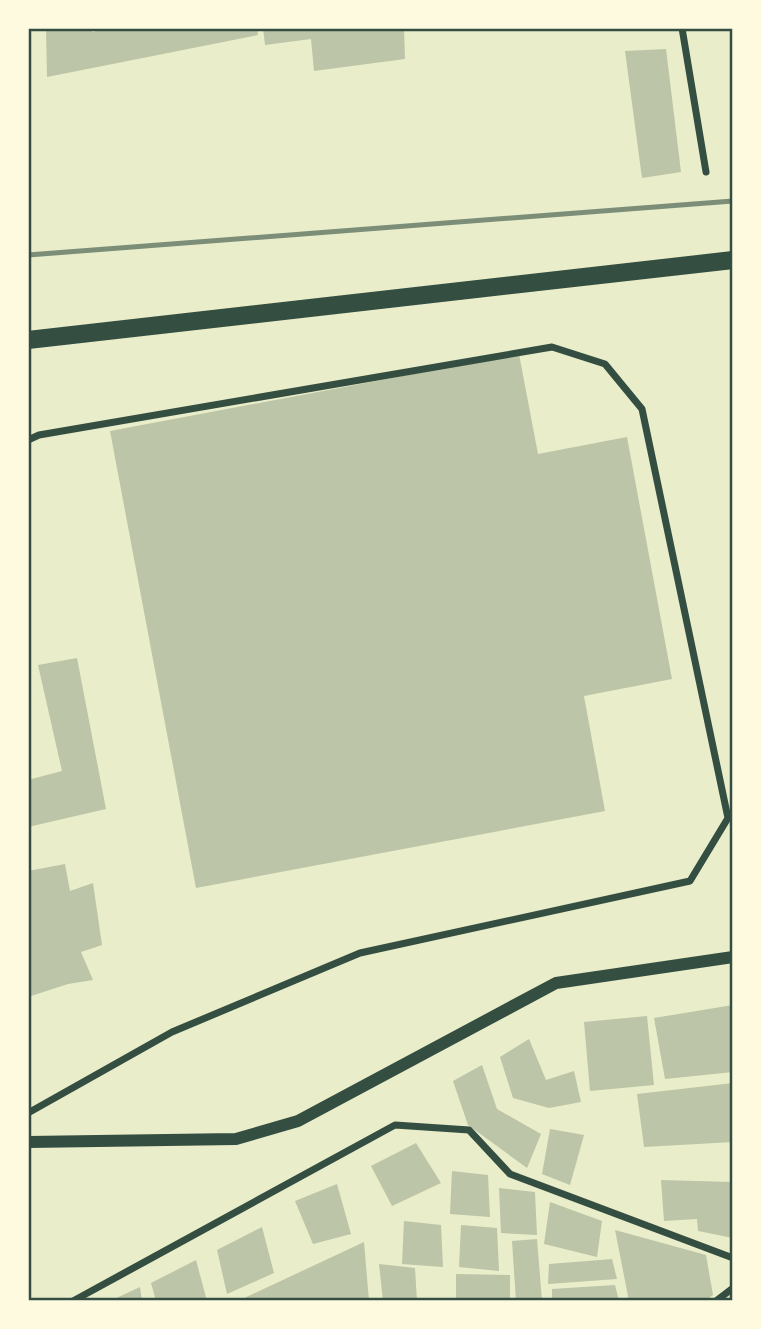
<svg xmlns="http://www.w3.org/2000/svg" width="761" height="1329" viewBox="0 0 761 1329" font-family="'Public Sans',sans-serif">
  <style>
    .building { fill: #bcc5a7 }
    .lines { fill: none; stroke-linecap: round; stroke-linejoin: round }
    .minor { stroke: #344e41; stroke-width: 7 }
    .tertiary { stroke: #344e41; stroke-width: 12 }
    .primary { stroke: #344e41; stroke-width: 18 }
    .rail { stroke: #7c8e77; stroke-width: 5 }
    .neatline { fill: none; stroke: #344e41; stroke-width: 2.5 }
  </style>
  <rect width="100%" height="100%" fill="#e9edc9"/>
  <g class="building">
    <path d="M 46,28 L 92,28 L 92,32 L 112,28 L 257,28 L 258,35 L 47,77 Z"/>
    <path d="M 263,28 L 404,28 L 405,59 L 314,71 L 311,39 L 265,45 Z"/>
    <path d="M 666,49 L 681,172 L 642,178 L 625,51 Z"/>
    <path d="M 519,354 L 538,454 L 627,437 L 672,679 L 584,696 L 605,811 L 196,888 L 110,431 Z"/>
    <path d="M 77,658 L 106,809 L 28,827 L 28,780 L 62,771 L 38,665 Z"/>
    <path d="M 65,864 L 70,891 L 93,883 L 102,945 L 81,952 L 93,980 L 68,984 L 28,997 L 28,871 Z"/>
    <path d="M 733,1005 L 733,1072 L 665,1079 L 654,1018 Z"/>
    <path d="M 647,1016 L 654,1085 L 590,1091 L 584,1022 Z"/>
    <path d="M 529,1039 L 546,1080 L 574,1071 L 581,1102 L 549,1108 L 513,1098 L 500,1057 Z"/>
    <path d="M 482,1065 L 497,1109 L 541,1134 L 527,1168 L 468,1125 L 453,1081 Z"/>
    <path d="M 733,1083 L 733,1142 L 644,1147 L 637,1094 Z"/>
    <path d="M 550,1129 L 584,1135 L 570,1185 L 542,1174 Z"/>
    <path d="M 416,1143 L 441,1183 L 392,1206 L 371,1166 Z"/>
    <path d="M 452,1171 L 488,1175 L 490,1217 L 450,1214 Z"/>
    <path d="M 661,1180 L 733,1182 L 733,1238 L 698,1231 L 697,1219 L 664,1221 Z"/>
    <path d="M 337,1184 L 351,1234 L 313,1244 L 295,1201 Z"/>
    <path d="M 499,1188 L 535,1192 L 537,1235 L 501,1233 Z"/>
    <path d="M 550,1202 L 602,1221 L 597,1257 L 544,1244 Z"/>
    <path d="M 404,1221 L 441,1225 L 443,1267 L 402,1264 Z"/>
    <path d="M 461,1225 L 497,1228 L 499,1271 L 459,1267 Z"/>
    <path d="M 262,1227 L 274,1273 L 227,1294 L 217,1250 Z"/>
    <path d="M 615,1230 L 706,1255 L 713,1295 L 705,1301 L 629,1301 Z"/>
    <path d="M 537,1239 L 542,1301 L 516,1301 L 512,1241 Z"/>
    <path d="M 364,1242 L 369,1301 L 238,1301 Z"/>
    <path d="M 612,1259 L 617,1279 L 548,1284 L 549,1264 Z"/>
    <path d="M 196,1260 L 207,1301 L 156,1301 L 151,1283 Z"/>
    <path d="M 379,1264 L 415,1268 L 417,1301 L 383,1301 Z"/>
    <path d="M 456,1274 L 510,1275 L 510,1301 L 456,1301 Z"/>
    <path d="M 615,1285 L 619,1301 L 552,1301 L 552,1289 Z"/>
    <path d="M 140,1287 L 142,1301 L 110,1301 Z"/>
  </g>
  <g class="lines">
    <g class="minor">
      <path d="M 682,28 L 706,172"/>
      <path d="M 28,440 L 39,435 L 552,347 L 605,364 L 642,409 L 728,818 L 690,881 L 360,953 L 172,1032 L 28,1113"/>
      <path d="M 73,1301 L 395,1125 L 469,1130 L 510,1174 L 733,1258"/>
      <path d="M 716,1301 L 733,1288"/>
    </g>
    <path class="tertiary" d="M 28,1142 L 236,1139 L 298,1121 L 556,983 L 733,957"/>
    <path class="primary" d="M 28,340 L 733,260"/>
    <path class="rail" d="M 28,255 L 733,201"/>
  </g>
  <rect width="761" height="1329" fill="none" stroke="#fefae0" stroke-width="60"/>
  <rect x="30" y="30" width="701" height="1269" class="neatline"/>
</svg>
